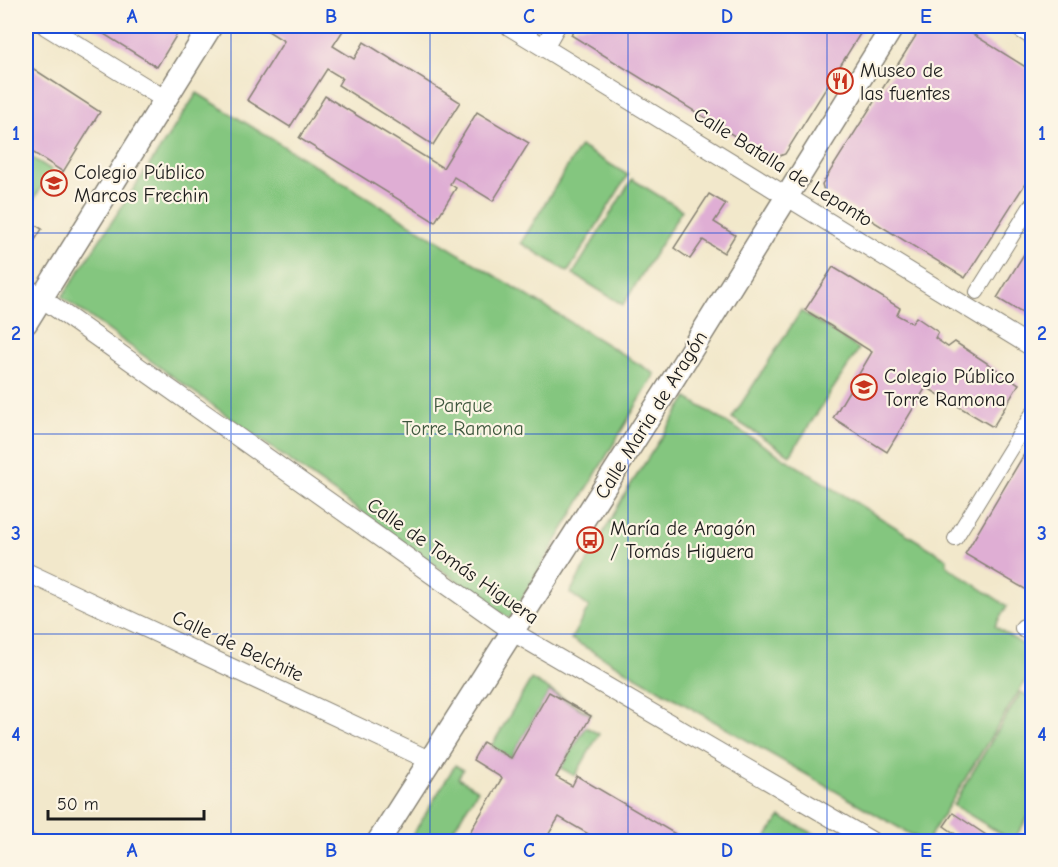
<svg xmlns="http://www.w3.org/2000/svg" width="1058" height="867" viewBox="0 0 1058 867" font-family="'Comic Neue',sans-serif">
  <style>
    .green { fill: #84c67f; stroke: #50714e; stroke-width: 1.5 }
    .building { fill: #dfaed4 }
    .lines { fill: none; stroke-linecap: round; stroke-linejoin: round }
    .pedestrian-casing { stroke: #878274; stroke-width: 16 }
    .minor-casing { stroke: #878274; stroke-width: 20 }
    .tertiary-casing { stroke: #878274; stroke-width: 25 }
    .secondary-casing { stroke: #878274; stroke-width: 28 }
    .pedestrian { stroke: #fff; stroke-width: 14 }
    .minor { stroke: #fff; stroke-width: 18 }
    .tertiary { stroke: #fff; stroke-width: 22 }
    .secondary { stroke: #fff; stroke-width: 26 }
    .grid { fill: none; stroke: #1d4ed8; stroke-width: 1.5; stroke-opacity: 0.55 }
    .labels { text-anchor: middle; dominant-baseline: central; stroke-width: 4.5; stroke-linejoin: round; paint-order: stroke }
    .poi-label { font-size: 20px; fill: #1c1c1c; stroke: #fcf5e5; text-anchor: start }
    .street-label { font-size: 20px; fill: #1c1c1c; stroke: #fcf5e5 }
    .park-label { font-size: 20px; fill: #40583f; stroke: #fcf5e5 }
    .neatline { fill: none; stroke: #1d4ed8; stroke-width: 2 }
    .grid-label { font-size: 20px; text-anchor: middle; font-weight: bold; fill: #1d4ed8 }
  </style>
  <rect width="100%" height="100%" fill="#fcf5e5"/>
  <filter id="ink" filterUnits="userSpaceOnUse"><feTurbulence type="fractalNoise" baseFrequency=".0167" numOctaves="2"/><feDisplacementMap in="SourceGraphic" scale="12" xChannelSelector="R" yChannelSelector="G"/><feConvolveMatrix kernelMatrix="1 2 1 2 8 2 1 2 1" color-interpolation-filters="sRGB"/></filter>
  <filter id="wash" filterUnits="userSpaceOnUse"><feTurbulence type="fractalNoise" baseFrequency=".008" numOctaves="4" result="noise"/><feDisplacementMap in="SourceGraphic" scale="24" xChannelSelector="R" yChannelSelector="G"/><feGaussianBlur stdDeviation="1.35" result="paint"/><feColorMatrix in="noise" values="0 0 0 0 0 0 0 0 0 0 0 0 0 0 0 0 0 1.4 0 .05"/><feComposite in="paint" operator="in"/></filter>
  <g filter="url(#wash)">
    <rect width="100%" height="100%" fill="#f2e8cb"/>
    <g class="green">
      <path d="M 197,93 L 655,374 L 510,619 L 62,297 Z"/>
      <path d="M 580,146 L 628,175 L 568,272 L 521,243 Z"/>
      <path d="M 26,154 L 52,170 L 26,212 Z"/>
      <path d="M 632,179 L 682,210 L 623,305 L 573,274 Z"/>
      <path d="M 801,311 L 859,349 L 790,455 L 732,418 Z"/>
      <path d="M 687,398 L 947,559 L 947,566 L 1007,606 L 995,626 L 1032,651 L 1032,670 L 927,841 L 922,841 L 571,639 L 589,607 L 570,593 L 626,492 Z"/>
      <path d="M 531,679 L 592,715 L 549,692 L 511,758 L 491,747 Z"/>
      <path d="M 1021,692 L 1032,699 L 1032,811 L 1013,841 L 953,805 Z"/>
      <path d="M 586,727 L 599,734 L 575,776 L 561,768 Z"/>
      <path d="M 455,765 L 463,770 L 458,778 L 478,790 L 446,841 L 409,841 Z"/>
      <path d="M 780,817 L 829,841 L 764,841 Z"/>
    </g>
    <g id="blocks">
      <g class="building">
        <path d="M 91,26 L 182,26 L 157,67 Z"/>
        <path d="M 260,26 L 346,26 L 333,46 L 354,59 L 364,42 L 460,102 L 433,145 L 338,85 L 342,78 L 327,69 L 290,127 L 247,100 L 284,41 Z"/>
        <path d="M 577,26 L 865,26 L 785,154 L 772,159 L 571,35 Z"/>
        <path d="M 922,26 L 960,26 L 1032,71 L 1032,173 L 965,278 L 824,191 L 822,184 Z"/>
        <path d="M 26,64 L 100,112 L 63,172 L 26,148 Z"/>
        <path d="M 325,96 L 443,168 L 477,112 L 529,143 L 493,201 L 454,177 L 450,184 L 456,188 L 435,222 L 299,138 Z"/>
        <path d="M 709,194 L 726,204 L 714,222 L 735,235 L 724,253 L 703,240 L 690,259 L 674,248 Z"/>
        <path d="M 26,219 L 42,229 L 26,254 Z"/>
        <path d="M 1032,241 L 1032,319 L 997,298 Z"/>
        <path d="M 833,267 L 900,308 L 897,315 L 912,323 L 916,317 L 938,332 L 935,338 L 948,347 L 955,342 L 1019,384 L 993,427 L 926,387 L 887,452 L 833,418 L 872,352 L 805,310 Z"/>
        <path d="M 1032,441 L 1032,587 L 1030,592 L 965,554 Z"/>
        <path d="M 549,692 L 591,716 L 556,777 L 572,786 L 577,776 L 689,842 L 602,842 L 559,817 L 544,842 L 464,842 L 502,778 L 473,760 L 483,742 L 511,758 Z"/>
        <path d="M 953,813 L 989,837 L 985,842 L 967,842 L 944,826 Z"/>
        <path d="M 26,831 L 44,842 L 26,842 Z"/>
      </g>
    </g>
  </g>
  <g filter="url(#ink)">
    <use href="#blocks" fill-opacity="0" stroke="#878274" stroke-width="1.5"/>
    <g class="lines">
      <g class="pedestrian-casing">
        <g id="pedestrian">
          <path d="M 977,292 L 1032,204"/>
          <path d="M 955,539 L 1032,414"/>
        </g>
      </g>
      <g class="minor-casing">
        <g id="minor">
          <path d="M 46,26 L 166,100"/>
          <path d="M 509,26 L 1032,347"/>
          <path d="M 544,47 L 556,26"/>
          <path d="M 26,287 L 513,632 L 873,842"/>
          <path d="M 26,572 L 431,761"/>
          <path d="M 1024,628 L 1032,633"/>
        </g>
      </g>
      <g class="tertiary-casing">
        <g id="tertiary">
          <path d="M 26,323 L 211,26"/>
          <path d="M 378,842 L 664,394 L 893,26"/>
        </g>
      </g>
      <g class="secondary-casing">
        <path id="secondary" d="M 1024,26 L 1032,31"/>
      </g>
      <use href="#pedestrian" class="pedestrian"/>
      <use href="#minor" class="minor"/>
      <use href="#tertiary" class="tertiary"/>
      <use href="#secondary" class="secondary"/>
    </g>
  </g>
  <path class="grid" d="M 231,26 L 231,842M 430,26 L 430,842M 628,26 L 628,842M 827,26 L 827,842M 26,233 L 1032,233M 26,434 L 1032,434M 26,634 L 1032,634"/>
  <defs>
    <g id="restaurant-ring" transform="scale(1.35)"><circle r="9.5" fill="#fcf5e5" stroke="#c8321e" stroke-width="1.5"/><path d="M-5-6h1v4h1v-4h1v4h1v-4h1v5L-1.5 .5V6h-2V.5L-5-1ZM5-6V6H3V1.5H1.5Q1.5-4 5-6Z" fill="#c8321e"/></g>
    <g id="school-ring" transform="scale(1.35)"><circle r="9.5" fill="#fcf5e5" stroke="#c8321e" stroke-width="1.5"/><path d="M0-5L7-2L0 1L-7-2ZM-4 1L0 2.5L4 1V4Q0 6-4 4Z" fill="#c8321e"/></g>
    <g id="bus-ring" transform="scale(1.35)"><circle r="9.5" fill="#fcf5e5" stroke="#c8321e" stroke-width="1.5"/><path d="M-5-6H5V4H4V6H2V4H-2V6H-4V4H-5ZM-3.5-4V0h7V-4ZM-3.5 1.2v1.5H-2V1.2ZM2 1.2v1.5H3.5V1.2Z" fill="#c8321e"/></g>
  </defs>
  <g fill-rule="evenodd">
    <use href="#restaurant-ring" x="840" y="81"/>
    <use href="#school-ring" x="54" y="183"/>
    <use href="#school-ring" x="864" y="387"/>
    <use href="#bus-ring" x="590" y="540"/>
  </g>
  <g class="labels">
    <g class="poi-label">
      <text x="860" y="70">Museo de<tspan x="860" dy="23">las fuentes</tspan></text>
      <text x="74" y="172">Colegio Público<tspan x="74" dy="23">Marcos Frechin</tspan></text>
      <text x="884" y="376">Colegio Público<tspan x="884" dy="23">Torre Ramona</tspan></text>
      <text x="610" y="528">María de Aragón<tspan x="610" dy="23">/ Tomás Higuera</tspan></text>
    </g>
    <g class="street-label">
      <text transform="translate(783 167) rotate(32)">Calle Batalla de Lepanto</text>
      <text transform="translate(651 415) rotate(-58)">Calle Maria de Aragón</text>
      <text transform="translate(453 561) rotate(35)">Calle de Tomás Higuera</text>
      <text transform="translate(238 646) rotate(25)">Calle de Belchite</text>
    </g>
    <g class="park-label">
      <text x="463" y="405">Parque<tspan x="463" dy="23">Torre Ramona</tspan></text>
    </g>
  </g>
  <rect width="1058" height="867" fill="none" stroke="#fcf5e5" stroke-width="66"/>
  <path d="M48 810v9h156v-9" fill="none" stroke="#1c1c1c" stroke-width="3"/>
  <text x="57" y="810" font-size="18" fill="#1c1c1c" stroke="#fcf5e5" stroke-width="4.5" paint-order="stroke">50 m</text>
  <rect x="33" y="33" width="992" height="801" class="neatline"/>
  <g class="grid-label">
    <text x="132" y="23">A</text>
    <text x="331" y="23">B</text>
    <text x="529" y="23">C</text>
    <text x="727" y="23">D</text>
    <text x="926" y="23">E</text>
    <text x="16" y="140">1</text>
    <text x="1042" y="140">1</text>
    <text x="16" y="340">2</text>
    <text x="1042" y="340">2</text>
    <text x="16" y="540">3</text>
    <text x="1042" y="540">3</text>
    <text x="16" y="741">4</text>
    <text x="1042" y="741">4</text>
    <text x="132" y="857">A</text>
    <text x="331" y="857">B</text>
    <text x="529" y="857">C</text>
    <text x="727" y="857">D</text>
    <text x="926" y="857">E</text>
  </g>
</svg>
